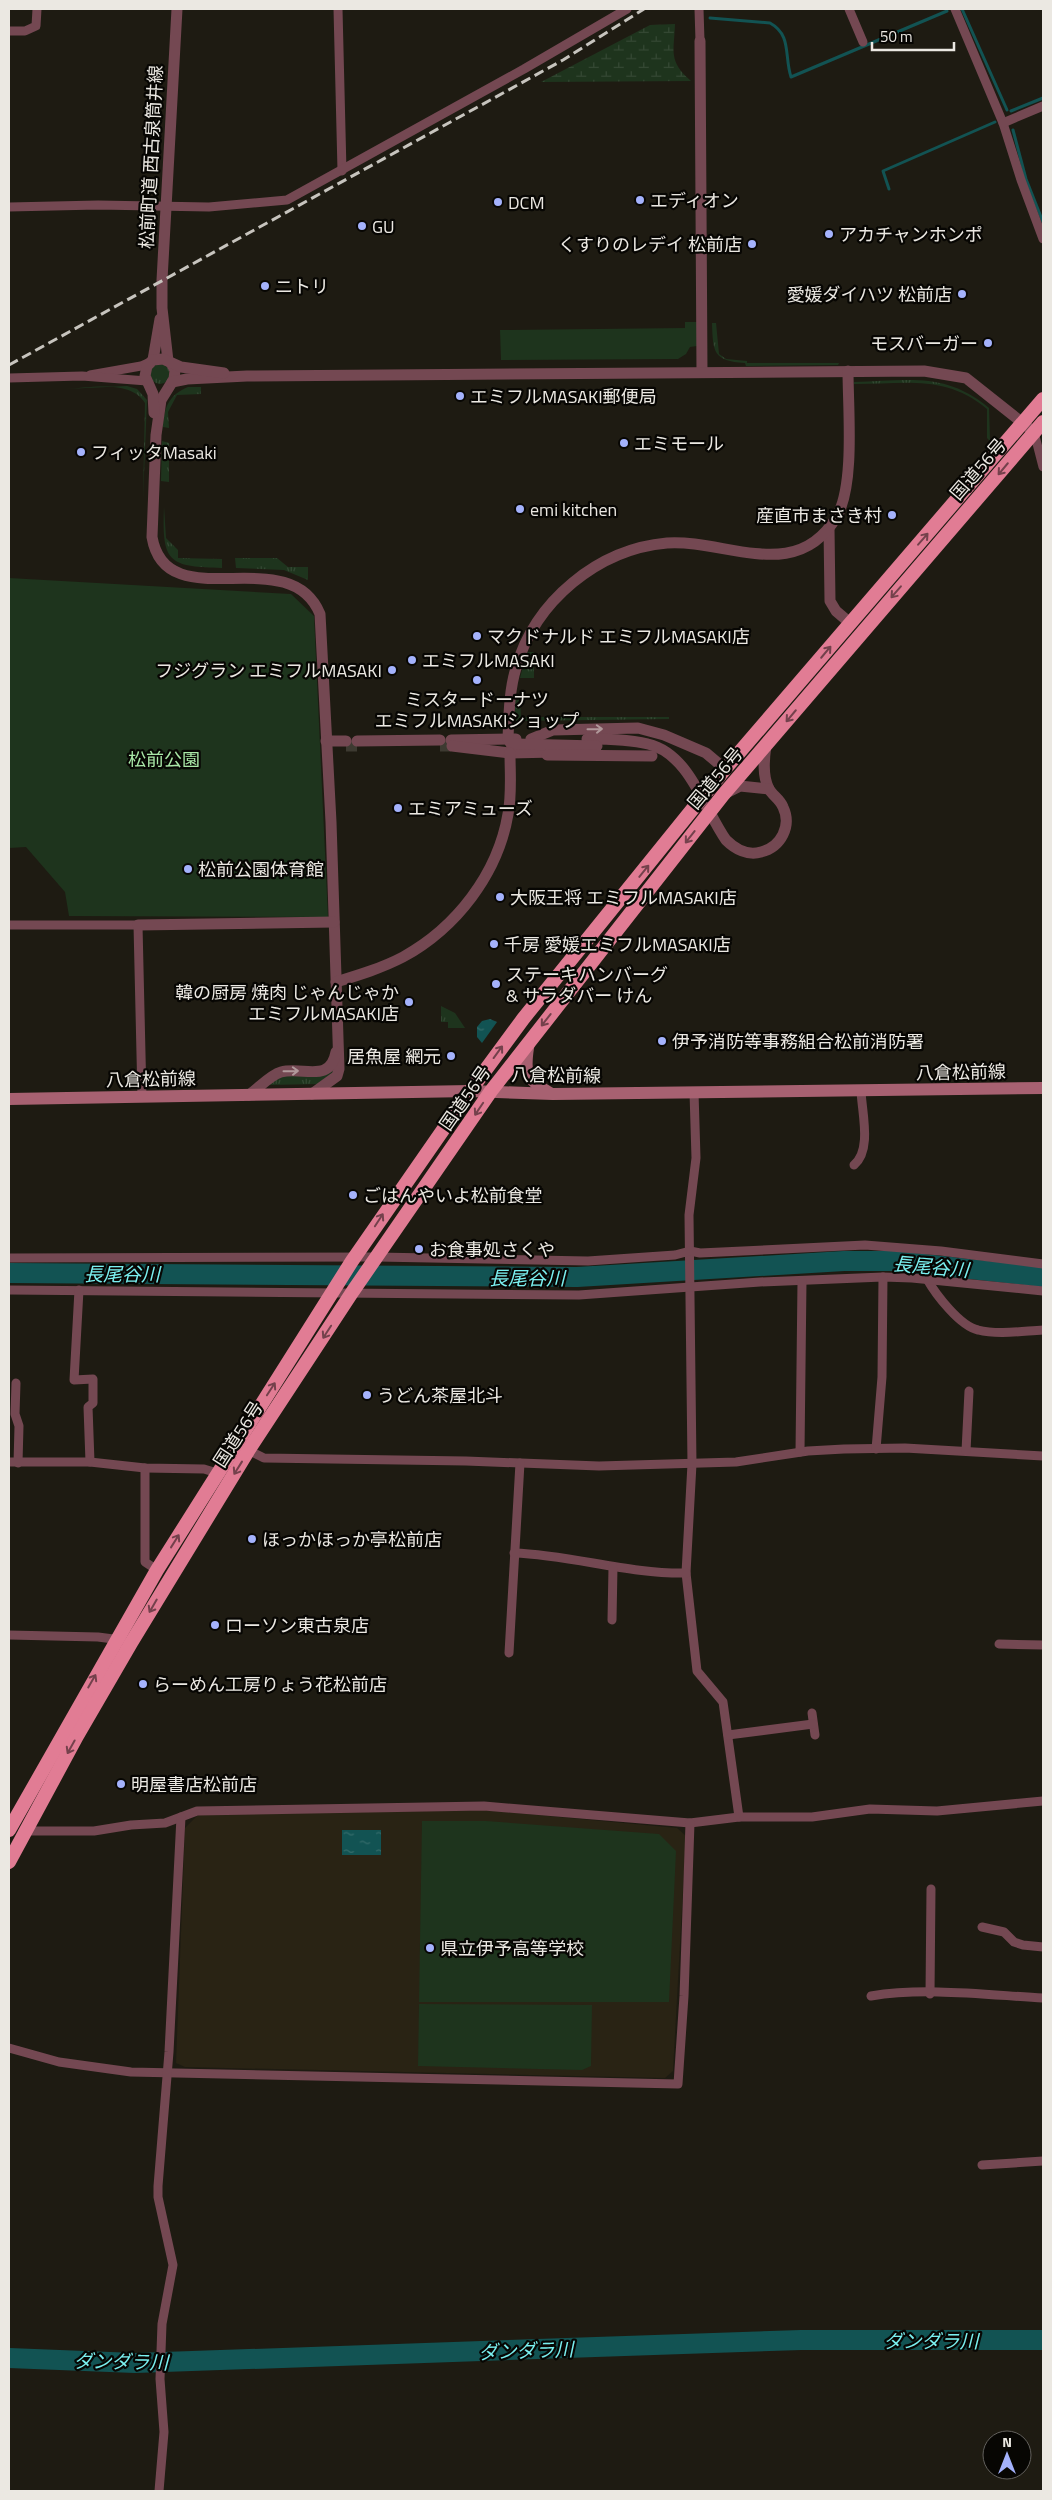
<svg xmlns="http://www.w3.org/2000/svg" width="1052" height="2500" viewBox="0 0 1052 2500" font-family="'Titillium Web','Noto Sans JP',sans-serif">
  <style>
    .built { fill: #292314 }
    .grass { fill: url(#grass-tufts) }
    .wetland { fill: url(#wetland-marsh) }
    .green { fill: #1e341d }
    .water { fill: url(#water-ripples) }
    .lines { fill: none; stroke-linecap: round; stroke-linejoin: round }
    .stream { stroke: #125353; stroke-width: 3 }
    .river { stroke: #125353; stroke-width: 20 }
    .tertiary-tunnel { stroke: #3d3a31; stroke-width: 11; stroke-dasharray: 11 5.5; stroke-linecap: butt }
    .minor { stroke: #744852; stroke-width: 9 }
    .tertiary { stroke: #744852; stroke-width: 11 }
    .secondary { stroke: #a76171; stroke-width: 12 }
    .trunk { stroke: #e17c94; stroke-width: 14 }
    .rail { stroke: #c7c4be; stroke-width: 3; stroke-dasharray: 10 5; stroke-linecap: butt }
    .oneway { stroke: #74414c }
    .oneway2 { stroke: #b0989a }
    .poi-dot { fill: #a4b2fc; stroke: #070603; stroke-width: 2 }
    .labels { text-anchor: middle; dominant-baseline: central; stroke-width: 4.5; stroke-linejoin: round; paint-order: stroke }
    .street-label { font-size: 18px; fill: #ebe8e2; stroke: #070603 }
    .poi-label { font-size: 18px; fill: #ebe8e2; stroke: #070603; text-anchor: start }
    .park-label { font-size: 18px; fill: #a9e7a7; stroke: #070603 }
    .water-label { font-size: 19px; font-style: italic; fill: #7af0f0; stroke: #070603 }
  </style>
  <defs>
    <pattern id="grass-tufts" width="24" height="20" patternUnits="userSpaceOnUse" patternTransform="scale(1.25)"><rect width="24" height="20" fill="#1e341d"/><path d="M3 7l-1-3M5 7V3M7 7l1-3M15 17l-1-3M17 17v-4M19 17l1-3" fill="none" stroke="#344833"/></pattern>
    <pattern id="wetland-marsh" width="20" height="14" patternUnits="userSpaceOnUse" patternTransform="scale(1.25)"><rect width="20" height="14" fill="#1e341d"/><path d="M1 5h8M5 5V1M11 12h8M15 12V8" fill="none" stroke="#344833"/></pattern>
    <pattern id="water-ripples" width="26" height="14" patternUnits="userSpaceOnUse" patternTransform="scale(1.25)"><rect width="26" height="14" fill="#125353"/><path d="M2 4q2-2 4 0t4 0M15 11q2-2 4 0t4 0" fill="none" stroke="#356c6b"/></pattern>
  </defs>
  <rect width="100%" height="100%" fill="#1e1b12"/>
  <path class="built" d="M 484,1810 L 677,1828 L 686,1836 L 673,2071 L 665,2078 L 185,2067 L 176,2063 L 185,1828 L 198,1815 Z"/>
  <g class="grass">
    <path d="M 712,323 L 716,323 L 719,354 L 726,359 L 747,361 L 747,363 L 839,363 L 838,365 L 746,366 L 745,363 C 713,361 713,352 712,323 Z"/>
    <circle cx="160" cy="374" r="10"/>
    <path d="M 854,382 C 907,381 945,371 989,408 L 990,441 L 987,438 L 987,409 C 946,374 904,384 854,384 Z"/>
    <path d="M 127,386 L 137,389 L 147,400 L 143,498 L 145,403 C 130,379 90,388 65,389 Z"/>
    <path d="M 188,387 L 201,387 L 201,394 L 177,395 L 168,412 L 169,428 L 163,427 C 164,407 169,395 188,387 Z"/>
    <path d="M 162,441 L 169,443 L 169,482 L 161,481 Z"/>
    <path d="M 164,507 L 166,538 L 178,550 L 178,558 L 222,559 L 222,568 C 167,567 162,561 164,507 Z"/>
    <path d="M 235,558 L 277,558 L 288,567 L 308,567 L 308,580 L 284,570 L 236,568 Z"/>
    <path d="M 527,652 L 534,652 L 534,678 L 520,678 Z"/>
    <path d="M 518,699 L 520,700 L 521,717 L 669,717 L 669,719 L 515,721 L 515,700 Z"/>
    <path d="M 441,1006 L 455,1013 L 465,1028 L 448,1028 L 448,1022 L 441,1022 Z"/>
    <path d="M 337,1070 L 321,1084 L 268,1085 L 280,1075 Z"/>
  </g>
  <path class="wetland" d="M 675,24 C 674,52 668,61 691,81 L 541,82 L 650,25 Z"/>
  <g class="green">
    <path d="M 685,322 L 697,322 L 697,346 L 690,347 L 686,354 L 678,359 L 501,360 L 500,330 L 685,328 Z"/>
    <path d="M 9,578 L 291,594 L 314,616 L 328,917 L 69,916 L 65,892 L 26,847 L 9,848 Z"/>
    <path d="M 422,1821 L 486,1821 L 659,1834 L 676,1851 L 669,2002 L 419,2002 Z"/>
    <path d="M 419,2004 L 592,2005 L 591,2066 L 582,2070 L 418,2066 Z"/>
  </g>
  <g class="water">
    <path d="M 490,1019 L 497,1022 L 482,1043 L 477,1037 L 477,1027 L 482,1021 Z"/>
    <rect x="342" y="1830" width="39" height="25"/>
  </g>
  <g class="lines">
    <g class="stream">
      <path d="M 962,9 L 1007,110"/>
      <path d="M 710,18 L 770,23 C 792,35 784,56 791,77 L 947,11"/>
      <path d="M 1011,111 L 1043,98"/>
      <path d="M 1013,130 L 1026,179 L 1043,222"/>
      <path d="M 889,189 L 883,171 L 995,122"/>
    </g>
    <g class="river">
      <path d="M 9,1273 L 577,1277 L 844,1261 L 896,1261 L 1043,1277"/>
      <path d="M 9,2358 L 135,2363 L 801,2340 L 1043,2340"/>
    </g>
    <g class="tertiary-tunnel">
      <path d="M 346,746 L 357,746"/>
      <path d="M 440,746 L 451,746"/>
    </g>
    <g class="minor">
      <path d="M 338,9 L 342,171"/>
      <path d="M 699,9 L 700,41"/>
      <path d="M 849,9 L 863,42"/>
      <path d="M 955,9 L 1003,123 L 1021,180 L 1043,239"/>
      <path d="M 9,31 L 25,31 L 36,26 L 37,9"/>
      <path d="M 1003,123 L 1043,106"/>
      <path d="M 9,207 L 98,205 L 209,207 L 287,200 L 524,69 L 627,9"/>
      <path d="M 90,375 L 141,366 L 150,362"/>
      <path d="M 9,378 L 82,376 L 147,381"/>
      <path d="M 1034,432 L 1043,467"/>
      <path d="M 9,925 L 138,925 L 142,1097"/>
      <path d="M 694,1092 L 696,1158 L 689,1215 L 692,1464 L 686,1573 L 697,1671 L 723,1702 L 739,1817"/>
      <path d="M 854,1165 C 872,1150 862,1113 861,1091"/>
      <path d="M 9,1258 L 377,1257 L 588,1261 L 675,1255 L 690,1251 L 700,1253 L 865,1245 L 941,1251 L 1043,1264"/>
      <path d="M 927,1279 C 936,1295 960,1326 978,1330 C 998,1335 1023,1331 1043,1330"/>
      <path d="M 9,1290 L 579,1295 L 760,1282 L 883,1277 L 912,1278 L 1043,1291"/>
      <path d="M 79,1290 L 74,1380 L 93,1379 L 93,1403 L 88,1407 L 90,1462"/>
      <path d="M 16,1383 L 15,1414 L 19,1426 L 18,1463"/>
      <path d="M 244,1448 L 264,1458 L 466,1461 L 599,1466 L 736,1462 L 808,1451 L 844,1449 L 905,1448 L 1043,1456"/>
      <path d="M 876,1449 L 882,1377 L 883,1277"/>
      <path d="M 966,1451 L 969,1391"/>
      <path d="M 800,1452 L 802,1281"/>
      <path d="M 9,1462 L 90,1462 L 145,1468 L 204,1469 L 217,1473"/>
      <path d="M 145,1468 L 145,1562 L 157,1570"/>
      <path d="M 514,1553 C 572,1555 628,1574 686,1573"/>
      <path d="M 612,1620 L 613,1567"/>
      <path d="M 9,1635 L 98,1637 L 121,1640"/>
      <path d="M 999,1644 L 1043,1645"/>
      <path d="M 509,1653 L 520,1463"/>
      <path d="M 812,1713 L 815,1735"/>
      <path d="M 728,1735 L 813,1724"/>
      <path d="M 23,1831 L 94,1831 L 131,1825 L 165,1823 L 197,1811 L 484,1806 L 690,1823 L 739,1817 L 812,1817 L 870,1809 L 937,1811 L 1043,1801"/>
      <path d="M 982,1927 L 1004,1932 L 1014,1942 L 1023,1945 L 1043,1947"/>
      <path d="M 930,1994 L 931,1889"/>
      <path d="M 871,1996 C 925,1987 988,1995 1043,1998"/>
      <path d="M 9,2048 L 59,2062 L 131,2072 L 678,2084 L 684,1996 L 690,1823"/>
      <path d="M 982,2165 L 1043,2161"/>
      <path d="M 159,2491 L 164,2432 L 160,2379 L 162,2324 L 173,2265 L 158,2197 L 158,2186 L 169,2052 L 181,1817"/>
    </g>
    <g class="tertiary">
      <path d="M 700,41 L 702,372"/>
      <path d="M 153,360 L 160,319"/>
      <path d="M 168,361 L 162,308 L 162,280 L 177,9"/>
      <path d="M 171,363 L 175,370 L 174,379 L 161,400 L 156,435 L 152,537 C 166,620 289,539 320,614 L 331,822 L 339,1069 L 337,1076 L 312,1094"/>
      <path d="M 172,382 L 187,379 L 247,376 L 924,371 L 966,378 L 1034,432"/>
      <path d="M 154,413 L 153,394 L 145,376 L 147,366 L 153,360 L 163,359 L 181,367 L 224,373"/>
      <path d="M 829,528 L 830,601 L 836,611 L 850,623"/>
      <path d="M 531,739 L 553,730 L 638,728 L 664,735 L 706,753 L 725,769"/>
      <path d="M 587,739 C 606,739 629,739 648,744 C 690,754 704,809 726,840 C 735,849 748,856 761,852 C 781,847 792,826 783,807 C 780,799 772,795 769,789 C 762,776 764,759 766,746"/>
      <path d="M 451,740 L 516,739"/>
      <path d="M 326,741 L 346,741"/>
      <path d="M 357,741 L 440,740"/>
      <path d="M 452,746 L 510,753 L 555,752"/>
      <path d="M 597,746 L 516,744 L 511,744 L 508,739 C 509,715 509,691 516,668 C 535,601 598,549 667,543 C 726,539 797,585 837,516 C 855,484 848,409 848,371"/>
      <path d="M 547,755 L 652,756"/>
      <path d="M 728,792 L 740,786 L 769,789"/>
      <path d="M 138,925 L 334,922"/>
      <path d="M 336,982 C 359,975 382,968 403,957 C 456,928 498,874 508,814 C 512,795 510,773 510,753"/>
      <path d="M 249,1095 C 259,1088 270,1075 281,1072 C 303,1066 330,1084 336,1052"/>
    </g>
    <g class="secondary">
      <path d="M 529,1042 C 524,1070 524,1079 550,1093"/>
      <path d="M 9,1099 L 470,1091 L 553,1094 L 1043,1088"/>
    </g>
    <g class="trunk">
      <path d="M 9,1830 L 157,1570 L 352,1261 L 470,1091 L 523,1019 L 725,769 L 1043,399"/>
      <path d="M 9,1862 L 77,1736 L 131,1643 L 248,1451 L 353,1291 L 491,1091 L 723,795 L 1043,422"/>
    </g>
    <path class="rail" d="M 9,365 L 563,60 L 644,9"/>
  </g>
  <defs><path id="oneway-shaft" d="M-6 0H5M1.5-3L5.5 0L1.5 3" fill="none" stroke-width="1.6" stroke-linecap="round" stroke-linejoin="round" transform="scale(1.25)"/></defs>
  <g class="oneway">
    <use href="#oneway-shaft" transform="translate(1003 469) rotate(130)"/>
    <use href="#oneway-shaft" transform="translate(923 539) rotate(-49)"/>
    <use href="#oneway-shaft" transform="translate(896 592) rotate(131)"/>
    <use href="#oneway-shaft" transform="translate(826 652) rotate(-50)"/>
    <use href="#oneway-shaft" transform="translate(791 716) rotate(130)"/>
    <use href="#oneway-shaft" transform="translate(690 837) rotate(128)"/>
    <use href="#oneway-shaft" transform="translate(644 871) rotate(-51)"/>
    <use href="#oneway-shaft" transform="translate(546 1020) rotate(128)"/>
    <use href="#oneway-shaft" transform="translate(498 1052) rotate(-54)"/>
    <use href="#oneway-shaft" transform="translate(479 1109) rotate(124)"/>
    <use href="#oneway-shaft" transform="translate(379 1220) rotate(-57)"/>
    <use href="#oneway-shaft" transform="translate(327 1332) rotate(123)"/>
    <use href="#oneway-shaft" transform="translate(271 1389) rotate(-57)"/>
    <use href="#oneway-shaft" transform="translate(238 1468) rotate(122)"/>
    <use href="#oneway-shaft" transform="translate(175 1541) rotate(-58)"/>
    <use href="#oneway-shaft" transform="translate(153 1606) rotate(120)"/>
    <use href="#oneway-shaft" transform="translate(92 1681) rotate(-60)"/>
    <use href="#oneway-shaft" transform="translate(71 1747) rotate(119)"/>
  </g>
  <g class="oneway2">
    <use href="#oneway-shaft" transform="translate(595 729) rotate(-1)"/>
    <use href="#oneway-shaft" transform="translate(291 1071) rotate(-1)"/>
  </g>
  <g class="poi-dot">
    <circle cx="640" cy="200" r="5"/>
    <circle cx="498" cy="202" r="5"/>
    <circle cx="362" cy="226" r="5"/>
    <circle cx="829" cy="234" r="5"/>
    <circle cx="752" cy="244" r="5"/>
    <circle cx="265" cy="286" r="5"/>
    <circle cx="962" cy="294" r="5"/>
    <circle cx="988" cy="343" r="5"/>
    <circle cx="460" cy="396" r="5"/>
    <circle cx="624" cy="443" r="5"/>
    <circle cx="81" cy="452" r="5"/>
    <circle cx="520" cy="509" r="5"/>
    <circle cx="892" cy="515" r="5"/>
    <circle cx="477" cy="636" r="5"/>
    <circle cx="412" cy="660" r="5"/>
    <circle cx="392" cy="670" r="5"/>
    <circle cx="477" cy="680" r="5"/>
    <circle cx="398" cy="808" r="5"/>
    <circle cx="188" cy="869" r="5"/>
    <circle cx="500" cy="897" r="5"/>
    <circle cx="494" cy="944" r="5"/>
    <circle cx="496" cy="984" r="5"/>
    <circle cx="409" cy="1002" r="5"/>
    <circle cx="662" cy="1041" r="5"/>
    <circle cx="451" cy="1056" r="5"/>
    <circle cx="353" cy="1195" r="5"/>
    <circle cx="419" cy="1249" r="5"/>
    <circle cx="367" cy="1395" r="5"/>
    <circle cx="252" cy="1539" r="5"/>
    <circle cx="215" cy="1625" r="5"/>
    <circle cx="143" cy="1684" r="5"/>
    <circle cx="121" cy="1784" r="5"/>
    <circle cx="430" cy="1948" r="5"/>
  </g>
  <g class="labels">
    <g class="street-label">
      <text transform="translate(151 157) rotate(-87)">松前町道 西古泉筒井線</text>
      <text transform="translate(978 469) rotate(-49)">国道56号</text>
      <text transform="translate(715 778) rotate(-50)">国道56号</text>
      <text transform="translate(961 1072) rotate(-1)">八倉松前線</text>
      <text transform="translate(556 1075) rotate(1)">八倉松前線</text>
      <text transform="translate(151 1079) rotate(-1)">八倉松前線</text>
      <text transform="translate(465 1098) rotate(-55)">国道56号</text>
      <text transform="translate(238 1434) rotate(-57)">国道56号</text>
    </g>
    <g class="poi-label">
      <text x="650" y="200">エディオン</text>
      <text x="508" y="202">DCM</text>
      <text x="372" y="226">GU</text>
      <text x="839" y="234">アカチャンホンポ</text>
      <text x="742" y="244" text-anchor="end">くすりのレデイ 松前店</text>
      <text x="275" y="286">ニトリ</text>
      <text x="952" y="294" text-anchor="end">愛媛ダイハツ 松前店</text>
      <text x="978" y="343" text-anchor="end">モスバーガー</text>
      <text x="470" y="396">エミフルMASAKI郵便局</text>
      <text x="634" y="443">エミモール</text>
      <text x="91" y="452">フィッタMasaki</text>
      <text x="530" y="509">emi kitchen</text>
      <text x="882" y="515" text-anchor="end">産直市まさき村</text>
      <text x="487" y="636">マクドナルド エミフルMASAKI店</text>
      <text x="422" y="660">エミフルMASAKI</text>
      <text x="382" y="670" text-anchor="end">フジグラン エミフルMASAKI</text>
      <text x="477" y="699" text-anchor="middle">ミスタードーナツ<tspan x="477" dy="21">エミフルMASAKIショップ</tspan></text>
      <text x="408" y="808">エミアミューズ</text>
      <text x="198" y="869">松前公園体育館</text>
      <text x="510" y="897">大阪王将 エミフルMASAKI店</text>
      <text x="504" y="944">千房 愛媛エミフルMASAKI店</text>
      <text x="506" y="974">ステーキハンバーグ<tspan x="506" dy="21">&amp; サラダバー けん</tspan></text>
      <text x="399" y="992" text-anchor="end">韓の厨房 焼肉 じゃんじゃか<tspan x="399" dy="21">エミフルMASAKI店</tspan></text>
      <text x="672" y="1041">伊予消防等事務組合松前消防署</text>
      <text x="441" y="1056" text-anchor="end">居魚屋 網元</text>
      <text x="363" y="1195">ごはんやいよ松前食堂</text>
      <text x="429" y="1249">お食事処さくや</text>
      <text x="377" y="1395">うどん茶屋北斗</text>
      <text x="262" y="1539">ほっかほっか亭松前店</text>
      <text x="225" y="1625">ローソン東古泉店</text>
      <text x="153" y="1684">らーめん工房りょう花松前店</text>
      <text x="131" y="1784">明屋書店松前店</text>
      <text x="440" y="1948">県立伊予高等学校</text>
    </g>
    <g class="park-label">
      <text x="164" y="759">松前公園</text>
    </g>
    <g class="water-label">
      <text transform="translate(931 1266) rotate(5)">長尾谷川</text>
      <text x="122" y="1273">長尾谷川</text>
      <text x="527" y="1277">長尾谷川</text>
      <text x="931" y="2340">ダンダラ川</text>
      <text transform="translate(526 2350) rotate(-2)">ダンダラ川</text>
      <text transform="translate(121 2361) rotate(1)">ダンダラ川</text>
    </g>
  </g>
  <rect width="1052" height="2500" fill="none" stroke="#ebe8e2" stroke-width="20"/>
  <g transform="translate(1007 2455)"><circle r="24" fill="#070603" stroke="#62605c"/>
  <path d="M0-4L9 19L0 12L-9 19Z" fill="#a4b2fc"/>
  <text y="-8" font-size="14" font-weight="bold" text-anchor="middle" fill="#ebe8e2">N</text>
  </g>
  <path d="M872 42v8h82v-8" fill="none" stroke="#ebe8e2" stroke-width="2.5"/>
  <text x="880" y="42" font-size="15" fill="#ebe8e2" stroke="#070603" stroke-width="4" paint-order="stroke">50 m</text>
</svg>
